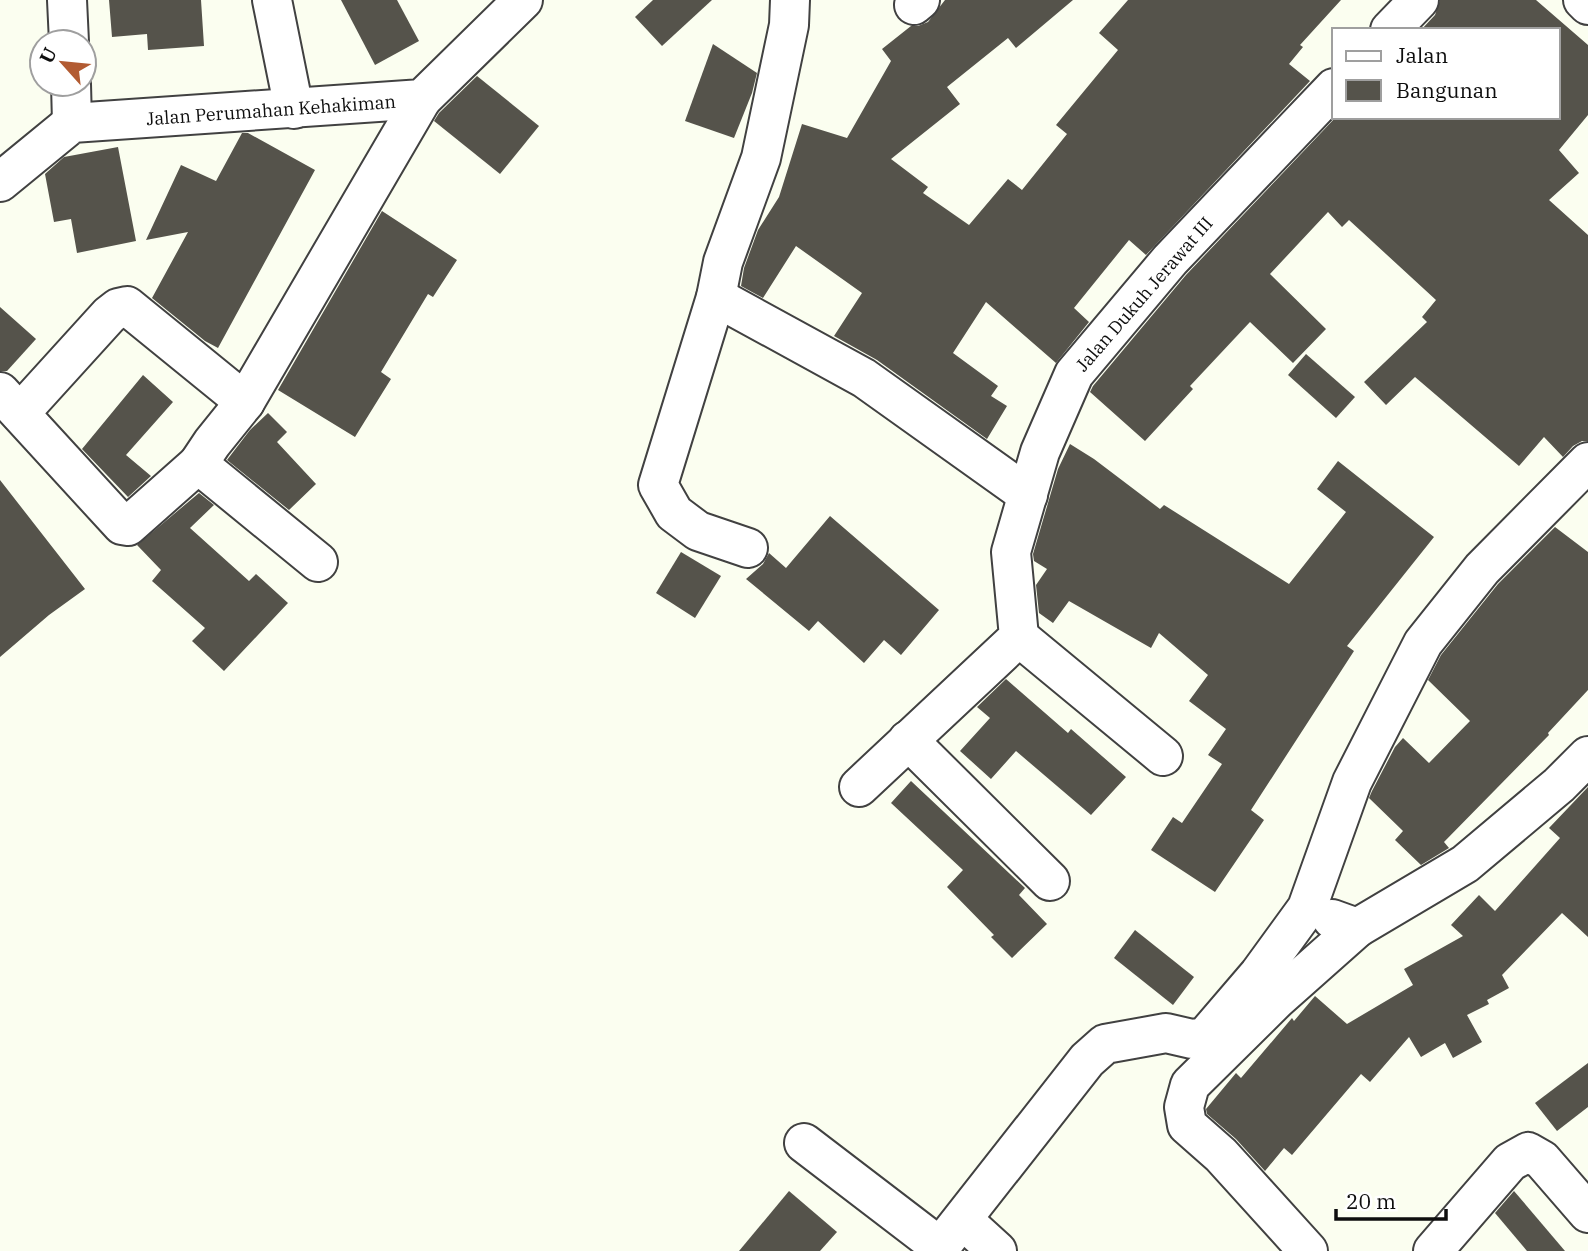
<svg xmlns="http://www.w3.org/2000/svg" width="1588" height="1251" viewBox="0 0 1588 1251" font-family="'IBM Plex Serif',serif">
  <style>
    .building { fill: #55534b }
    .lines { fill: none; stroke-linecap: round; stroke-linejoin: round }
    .minor-casing { stroke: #414141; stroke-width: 42 }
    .minor { stroke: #fff; stroke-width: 38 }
    .labels { text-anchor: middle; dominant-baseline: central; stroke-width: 7; stroke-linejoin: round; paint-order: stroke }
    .street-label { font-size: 18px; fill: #0e0e0e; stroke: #fff }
  </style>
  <rect width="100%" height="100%" fill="#fbfef0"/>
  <g class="building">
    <path d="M 109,0 L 201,0 L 204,46 L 148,50 L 147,34 L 112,37 Z"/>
    <path d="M 341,0 L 397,0 L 419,41 L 375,65 Z"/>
    <path d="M 653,0 L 712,0 L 662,46 L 635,17 Z"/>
    <path d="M 945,0 L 1073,0 L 1016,48 L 1008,38 L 947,87 L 960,104 L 891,159 L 928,187 L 923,193 L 969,225 L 1008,179 L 1022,190 L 1067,134 L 1056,125 L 1118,50 L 1099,33 L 1128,0 L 1341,0 L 1300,45 L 1303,47 L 1289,64 L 1310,81 L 1146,255 L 1129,240 L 1074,308 L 1089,322 L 1056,363 L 986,302 L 953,353 L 998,386 L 991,396 L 1007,406 L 987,439 L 877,360 L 834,336 L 862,293 L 796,246 L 763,298 L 741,286 L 744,268 L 758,230 L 779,197 L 802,124 L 847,138 L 891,61 L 882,49 L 911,26 L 918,26 L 928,22 Z"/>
    <path d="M 1440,0 L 1536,0 L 1588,45 L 1588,115 L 1559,150 L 1579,173 L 1549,200 L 1588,235 L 1588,441 L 1582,441 L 1573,446 L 1563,457 L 1544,437 L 1519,466 L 1415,377 L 1386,405 L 1364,382 L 1427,322 L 1422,317 L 1436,300 L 1349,220 L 1342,227 L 1328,212 L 1270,274 L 1326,329 L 1293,363 L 1250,322 L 1190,386 L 1193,389 L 1145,441 L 1090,392 L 1093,386 L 1186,275 L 1336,117 L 1558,117 L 1558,30 L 1421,30 L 1435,15 Z"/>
    <path d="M 713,44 L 757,73 L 752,93 L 734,138 L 685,121 Z"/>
    <path d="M 477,76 L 539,126 L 500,174 L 434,121 L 439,113 Z"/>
    <path d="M 242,133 L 248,133 L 315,170 L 218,348 L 205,341 L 152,298 L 188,232 L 146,240 L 181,165 L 216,181 Z"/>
    <path d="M 118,147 L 136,241 L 77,253 L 71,219 L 54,222 L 45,174 L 64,157 Z"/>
    <path d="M 382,211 L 457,260 L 433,297 L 428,294 L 381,372 L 391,379 L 355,437 L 278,390 Z"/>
    <path d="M 0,307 L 36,339 L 7,371 L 0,371 Z"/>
    <path d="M 1306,354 L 1355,397 L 1336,418 L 1288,375 Z"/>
    <path d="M 143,375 L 173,402 L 126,455 L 151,476 L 128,497 L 82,449 Z"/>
    <path d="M 268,413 L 287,432 L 277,442 L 316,484 L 289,510 L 227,460 L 250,430 Z"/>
    <path d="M 1070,444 L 1094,459 L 1160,509 L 1164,505 L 1289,584 L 1346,512 L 1317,489 L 1338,461 L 1434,537 L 1347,646 L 1354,651 L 1251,810 L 1264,820 L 1215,892 L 1151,850 L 1173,817 L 1182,823 L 1222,764 L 1208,755 L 1226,729 L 1189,701 L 1208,675 L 1159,633 L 1151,648 L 1069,601 L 1053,623 L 1039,613 L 1036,585 L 1047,569 L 1034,561 L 1033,554 L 1058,469 Z"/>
    <path d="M 0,480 L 85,589 L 49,615 L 0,657 Z"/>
    <path d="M 199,493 L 214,505 L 190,528 L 249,581 L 256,574 L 288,603 L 224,671 L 192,641 L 205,628 L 152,581 L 161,570 L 137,545 Z"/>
    <path d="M 830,516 L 939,610 L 901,655 L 884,640 L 864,663 L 818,621 L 809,631 L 746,579 L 763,564 L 769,553 L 786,568 Z"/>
    <path d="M 1555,527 L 1588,552 L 1588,690 L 1548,733 L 1549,735 L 1444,842 L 1449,848 L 1421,865 L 1395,840 L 1403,831 L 1369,798 L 1372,791 L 1395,747 L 1403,738 L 1429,763 L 1470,721 L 1428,680 L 1441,655 L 1498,584 Z"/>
    <path d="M 681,552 L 721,576 L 695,618 L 656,593 Z"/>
    <path d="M 1006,679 L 1068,733 L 1071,729 L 1126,777 L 1091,815 L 1016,751 L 991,779 L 960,751 L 990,718 L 977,707 Z"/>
    <path d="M 911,781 L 1025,888 L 1019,895 L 1047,924 L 1012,958 L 991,937 L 994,935 L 947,887 L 963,870 L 891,803 Z"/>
    <path d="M 1588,787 L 1588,937 L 1562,913 L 1502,975 L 1509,988 L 1487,1000 L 1489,1004 L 1467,1015 L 1482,1042 L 1453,1058 L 1445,1043 L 1421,1057 L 1409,1037 L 1370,1082 L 1361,1074 L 1292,1155 L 1284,1148 L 1265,1171 L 1236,1139 L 1207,1114 L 1206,1109 L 1236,1073 L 1241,1078 L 1292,1018 L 1294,1021 L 1315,996 L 1347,1024 L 1413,985 L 1404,969 L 1463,936 L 1451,925 L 1479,895 L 1495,911 L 1560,838 L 1549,828 Z"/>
    <path d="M 1135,930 L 1194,977 L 1173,1005 L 1114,958 Z"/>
    <path d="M 1588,1063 L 1588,1107 L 1557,1131 L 1535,1103 Z"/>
    <path d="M 789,1191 L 837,1232 L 820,1251 L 739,1251 Z"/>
    <path d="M 1514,1191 L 1565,1251 L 1527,1251 L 1495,1213 Z"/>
  </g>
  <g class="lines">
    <g class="minor-casing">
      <g id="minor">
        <path d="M 67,0 L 69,42"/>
        <path d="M 272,0 L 294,109"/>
        <path d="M 1583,0 L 1588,5"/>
        <path d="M 914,5 L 920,0"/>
        <path d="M 1390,30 L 1419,0"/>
        <path d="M 71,84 L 72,123"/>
        <path d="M 0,182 L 72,123 L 422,99 L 523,0"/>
        <path d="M 716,297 L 864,378 L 1028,495"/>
        <path d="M 0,392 L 122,525 L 128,526 L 198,464"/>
        <path d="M 20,413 L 109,315 L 118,308 L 127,306 L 245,402"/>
        <path d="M 748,548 L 698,531 L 674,513 L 658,485 L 716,297 L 723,262 L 761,158 L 789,25 L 790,0"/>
        <path d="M 318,562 L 198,464 L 212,443 L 245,402 L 422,99"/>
        <path d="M 1019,637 L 1163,756"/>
        <path d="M 908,740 L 1050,881"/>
        <path d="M 859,787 L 1019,637 L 1011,552 L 1040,452 L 1074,374 L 1170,260 L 1334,88"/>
        <path d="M 1332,919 L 1357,928 L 1465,864 L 1559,785 L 1588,756"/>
        <path d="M 804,1143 L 940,1247"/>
        <path d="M 963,1220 L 997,1251"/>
        <path d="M 937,1251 L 1087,1060 L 1105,1044 L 1166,1033 L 1192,1039 L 1205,1037 L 1259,974 L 1307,908 L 1352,782 L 1423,643 L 1482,569 L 1588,462"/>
        <path d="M 1308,1251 L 1221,1155 L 1187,1125 L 1184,1107 L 1190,1085 L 1277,999 L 1357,928"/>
        <path d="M 1433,1251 L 1510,1162 L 1528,1152 L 1542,1160 L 1588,1213"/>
      </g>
    </g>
    <use href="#minor" class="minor"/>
  </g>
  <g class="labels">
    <g class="street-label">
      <text transform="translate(271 110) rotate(-4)">Jalan Perumahan Kehakiman</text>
      <text transform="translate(1144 294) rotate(-49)">Jalan Dukuh Jerawat III</text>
    </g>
  </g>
  <rect x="1332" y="28" width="228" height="91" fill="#ffffff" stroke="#9f9f9f" stroke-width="2"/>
  <rect x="1346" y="51" width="35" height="10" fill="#ffffff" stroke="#9f9f9f" stroke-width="2"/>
  <text x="1396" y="63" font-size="21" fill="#0e0e0e">Jalan</text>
  <rect x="1346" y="80" width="35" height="21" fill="#55534b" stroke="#9f9f9f" stroke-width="2"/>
  <text x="1396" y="98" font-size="21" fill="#0e0e0e">Bangunan</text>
  <g transform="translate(63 63) rotate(297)"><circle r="33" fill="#ffffff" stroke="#9f9f9f" stroke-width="2"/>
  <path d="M0-5L12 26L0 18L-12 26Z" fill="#b25b32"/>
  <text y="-10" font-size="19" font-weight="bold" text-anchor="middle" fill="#0e0e0e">U</text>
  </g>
  <path d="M1336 1209v10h110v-10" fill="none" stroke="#0e0e0e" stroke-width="3.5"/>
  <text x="1346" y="1209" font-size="21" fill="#0e0e0e" stroke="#ffffff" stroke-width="5" paint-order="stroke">20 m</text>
</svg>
